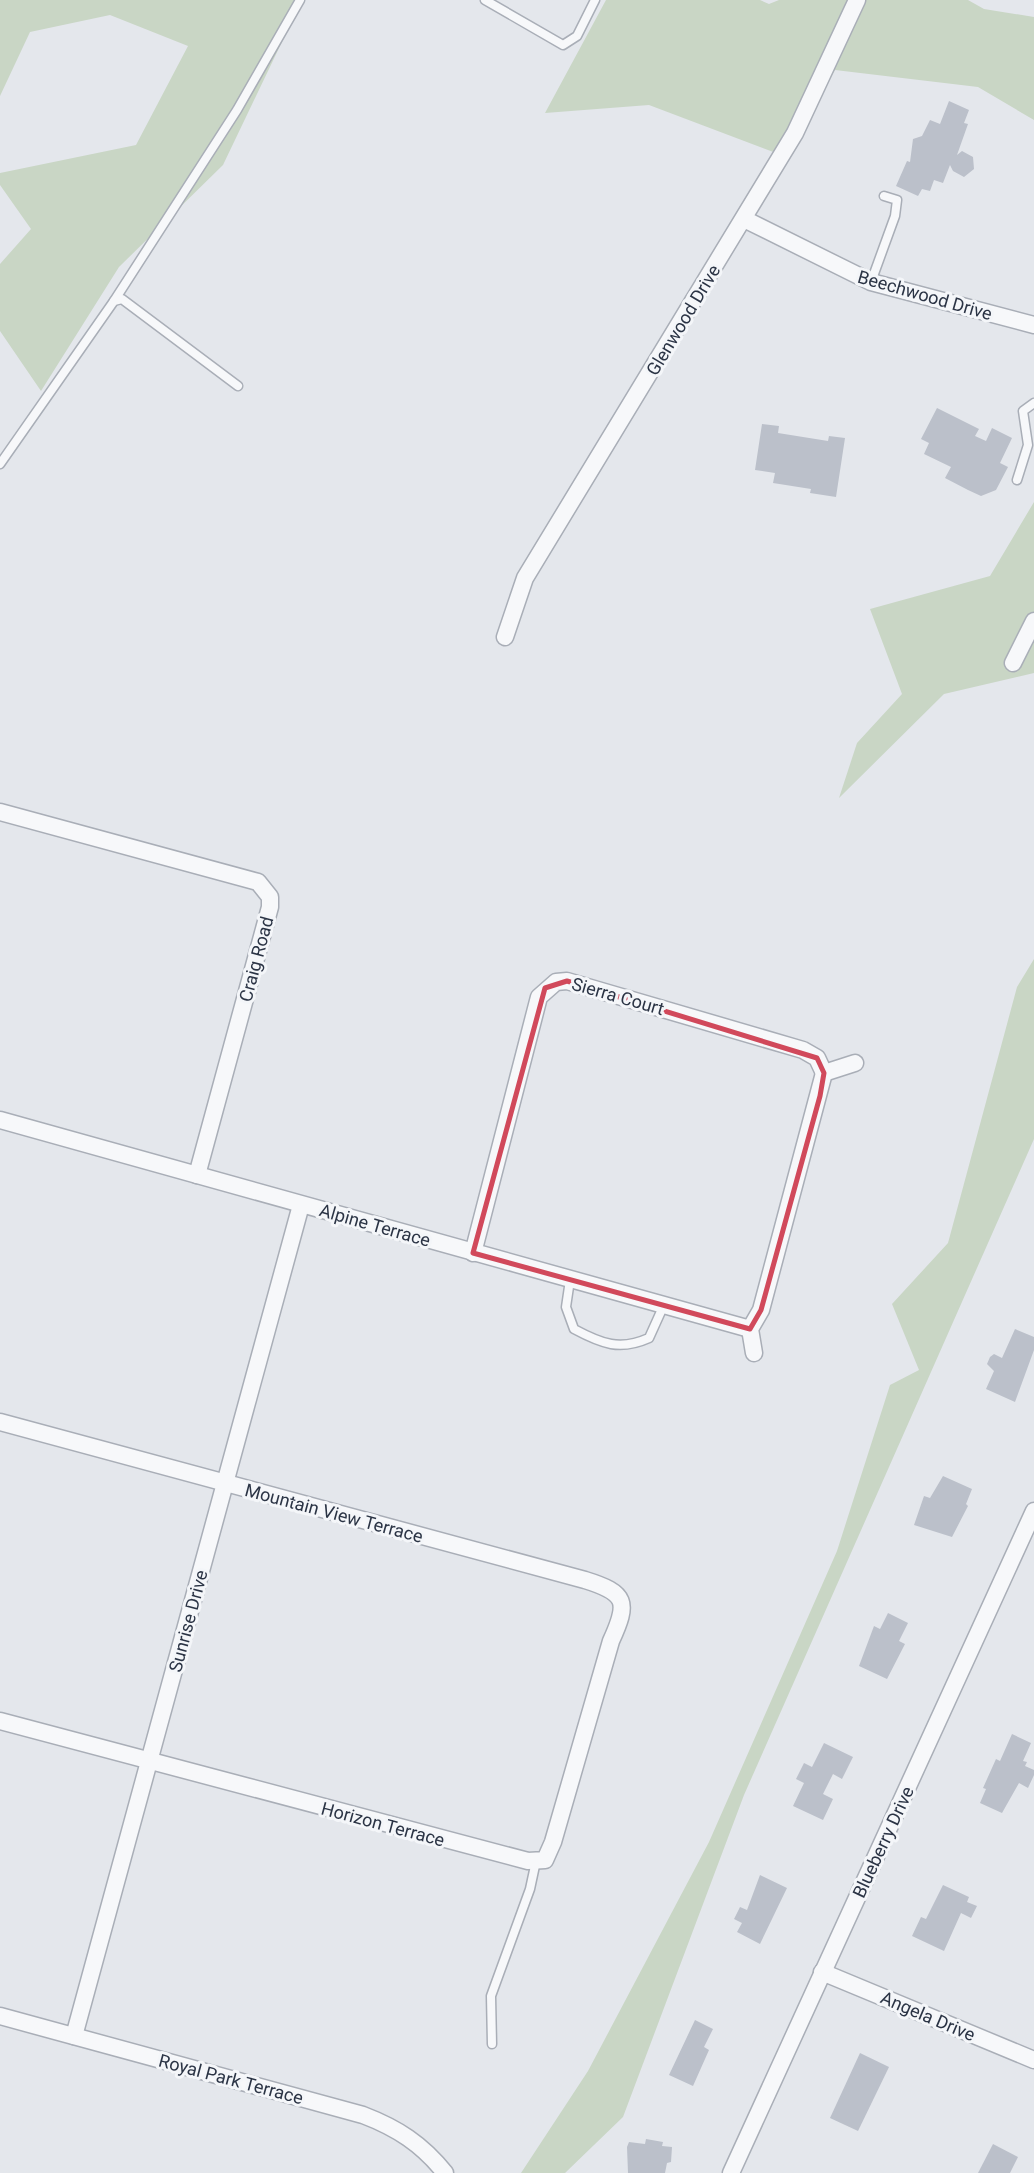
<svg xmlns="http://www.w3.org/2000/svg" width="1034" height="2173" viewBox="0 0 1034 2173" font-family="Roboto,sans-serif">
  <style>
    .green { fill: #c9d6c5 }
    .building { fill: #bbc0ca }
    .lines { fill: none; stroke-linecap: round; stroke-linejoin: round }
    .service-casing { stroke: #a9aeb7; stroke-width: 11 }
    .minor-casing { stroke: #a9aeb7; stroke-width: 19 }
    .service { stroke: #f7f8fa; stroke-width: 8 }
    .minor { stroke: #f7f8fa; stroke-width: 16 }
    .marked { fill: none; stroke: #d1495b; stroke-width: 5; stroke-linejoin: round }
    .labels { text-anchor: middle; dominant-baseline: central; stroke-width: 6; stroke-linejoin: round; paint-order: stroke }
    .street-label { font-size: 18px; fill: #2b3445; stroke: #f4f6f9 }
  </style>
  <rect width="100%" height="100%" fill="#e4e7ec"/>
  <g class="green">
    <path d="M 0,0 L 302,0 L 223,165 L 119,267 L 41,391 L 0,331 L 0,264 L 31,229 L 0,185 L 0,173 L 136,145 L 188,46 L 110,15 L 30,32 L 0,96 Z"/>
    <path d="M 606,0 L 760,0 L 769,4 L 779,0 L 968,0 L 984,9 L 1034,17 L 1034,120 L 978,87 L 835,70 L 784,156 L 649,105 L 545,113 Z"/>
    <path d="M 1034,502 L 1034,673 L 944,694 L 839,798 L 857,743 L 902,694 L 870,609 L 990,576 Z"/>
    <path d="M 1034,959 L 1034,1139 L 744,1795 L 623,2117 L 565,2173 L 521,2173 L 588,2071 L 709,1842 L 837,1551 L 890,1385 L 919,1370 L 892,1304 L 948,1243 L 1017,987 Z"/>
  </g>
  <g class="building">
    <path d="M 949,101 L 969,110 L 964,123 L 968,124 L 957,155 L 962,151 L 973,157 L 974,169 L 964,177 L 953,171 L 950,165 L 943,183 L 934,180 L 930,191 L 922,189 L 918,196 L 896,186 L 907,161 L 910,162 L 913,139 L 922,136 L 930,120 L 940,124 Z"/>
    <path d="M 937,408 L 979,429 L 975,436 L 986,441 L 992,428 L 1012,438 L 1000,463 L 1008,467 L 996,490 L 981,496 L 968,490 L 945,478 L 951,467 L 924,454 L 929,443 L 921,439 Z"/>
    <path d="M 762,424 L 779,426 L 778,433 L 828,441 L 829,436 L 845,438 L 836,497 L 810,493 L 811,489 L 773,483 L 775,473 L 755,470 Z"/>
    <path d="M 1015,1329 L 1034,1337 L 1034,1350 L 1015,1402 L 986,1389 L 994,1371 L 987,1364 L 990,1357 L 994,1354 L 1002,1358 Z"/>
    <path d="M 943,1476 L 972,1489 L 966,1504 L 968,1506 L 952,1537 L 914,1525 L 924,1496 L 930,1498 Z"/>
    <path d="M 888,1613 L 908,1623 L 899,1641 L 905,1644 L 887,1679 L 859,1666 L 874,1626 L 880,1629 Z"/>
    <path d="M 1012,1734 L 1031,1743 L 1023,1761 L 1027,1762 L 1025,1766 L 1034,1770 L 1034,1775 L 1028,1788 L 1019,1783 L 1002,1813 L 980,1803 L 986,1789 L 983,1788 L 996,1759 L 1000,1761 Z"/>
    <path d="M 824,1743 L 853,1757 L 842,1779 L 833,1774 L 823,1794 L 833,1799 L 823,1820 L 793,1806 L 804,1783 L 796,1779 L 804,1763 L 812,1767 Z"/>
    <path d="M 760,1875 L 787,1888 L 760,1944 L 737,1932 L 742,1923 L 734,1919 L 740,1907 L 747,1910 Z"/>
    <path d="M 943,1885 L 969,1897 L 967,1902 L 977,1906 L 971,1918 L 961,1913 L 944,1951 L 912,1936 L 921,1917 L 926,1919 Z"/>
    <path d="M 695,2020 L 713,2029 L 704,2047 L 709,2050 L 693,2086 L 669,2075 Z"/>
    <path d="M 860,2053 L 889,2067 L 858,2131 L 830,2118 Z"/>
    <path d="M 646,2139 L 663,2142 L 662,2146 L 672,2147 L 671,2162 L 667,2163 L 665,2173 L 628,2173 L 627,2147 L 629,2142 L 645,2144 Z"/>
    <path d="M 993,2144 L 1018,2157 L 1010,2173 L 978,2173 Z"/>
  </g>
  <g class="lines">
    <g class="service-casing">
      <g id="service">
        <path d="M 485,0 L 563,45 L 577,36 L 595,0"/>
        <path d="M 871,282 L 895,216 L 897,200 L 884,196"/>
        <path d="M 114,301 L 237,110 L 300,0"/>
        <path d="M 0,464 L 114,301 L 122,299 L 238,386"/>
        <path d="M 1017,480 L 1028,445 L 1023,411 L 1034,403"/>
        <path d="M 570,1280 L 566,1307 L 574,1329 C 602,1344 620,1351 649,1338 L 663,1307"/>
        <path d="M 492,2044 L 491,1996 L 530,1889 L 536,1861"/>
      </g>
    </g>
    <g class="minor-casing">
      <g id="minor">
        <path d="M 744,219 L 871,282 L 1034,325"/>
        <path d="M 505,637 L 525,578 L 795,133 L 857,0"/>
        <path d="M 1013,663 L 1034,621"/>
        <path d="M 0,812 L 258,882 L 270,897 L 270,907 L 197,1175"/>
        <path d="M 0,1120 L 750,1329"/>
        <path d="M 473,1253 L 539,997 L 556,982 L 567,981 L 803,1050 L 817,1058 L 824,1073"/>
        <path d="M 754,1353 L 750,1329 L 761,1310 L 824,1073 L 855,1063"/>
        <path d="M 0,1422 L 585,1580 C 627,1593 629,1602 611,1641 L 553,1842 L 545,1860 L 528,1861 L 0,1721"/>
        <path d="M 822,1972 L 1034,2060"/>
        <path d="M 0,2016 L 363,2115 C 397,2128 422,2144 445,2173"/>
        <path d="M 74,2036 L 301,1205"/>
        <path d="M 731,2173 L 1034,1511"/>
      </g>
    </g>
    <use href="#service" class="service"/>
    <use href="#minor" class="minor"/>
  </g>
  <path class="marked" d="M 567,981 L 817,1058 L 824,1073 L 820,1096 L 761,1310 L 750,1329 L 473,1253 L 545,988 Z"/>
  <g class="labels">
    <g class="street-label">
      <text transform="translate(925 295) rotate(16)">Beechwood Drive</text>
      <text transform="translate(683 320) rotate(-59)">Glenwood Drive</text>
      <text transform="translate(256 959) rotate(-75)">Craig Road</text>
      <text transform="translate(618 996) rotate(16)">Sierra Court</text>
      <text transform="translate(375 1225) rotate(16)">Alpine Terrace</text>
      <text transform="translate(334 1513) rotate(15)">Mountain View Terrace</text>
      <text transform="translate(188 1621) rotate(-75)">Sunrise Drive</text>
      <text transform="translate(383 1824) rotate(15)">Horizon Terrace</text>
      <text transform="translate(883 1842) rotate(-65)">Blueberry Drive</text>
      <text transform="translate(928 2016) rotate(23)">Angela Drive</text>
      <text transform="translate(231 2079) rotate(15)">Royal Park Terrace</text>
    </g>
  </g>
</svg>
